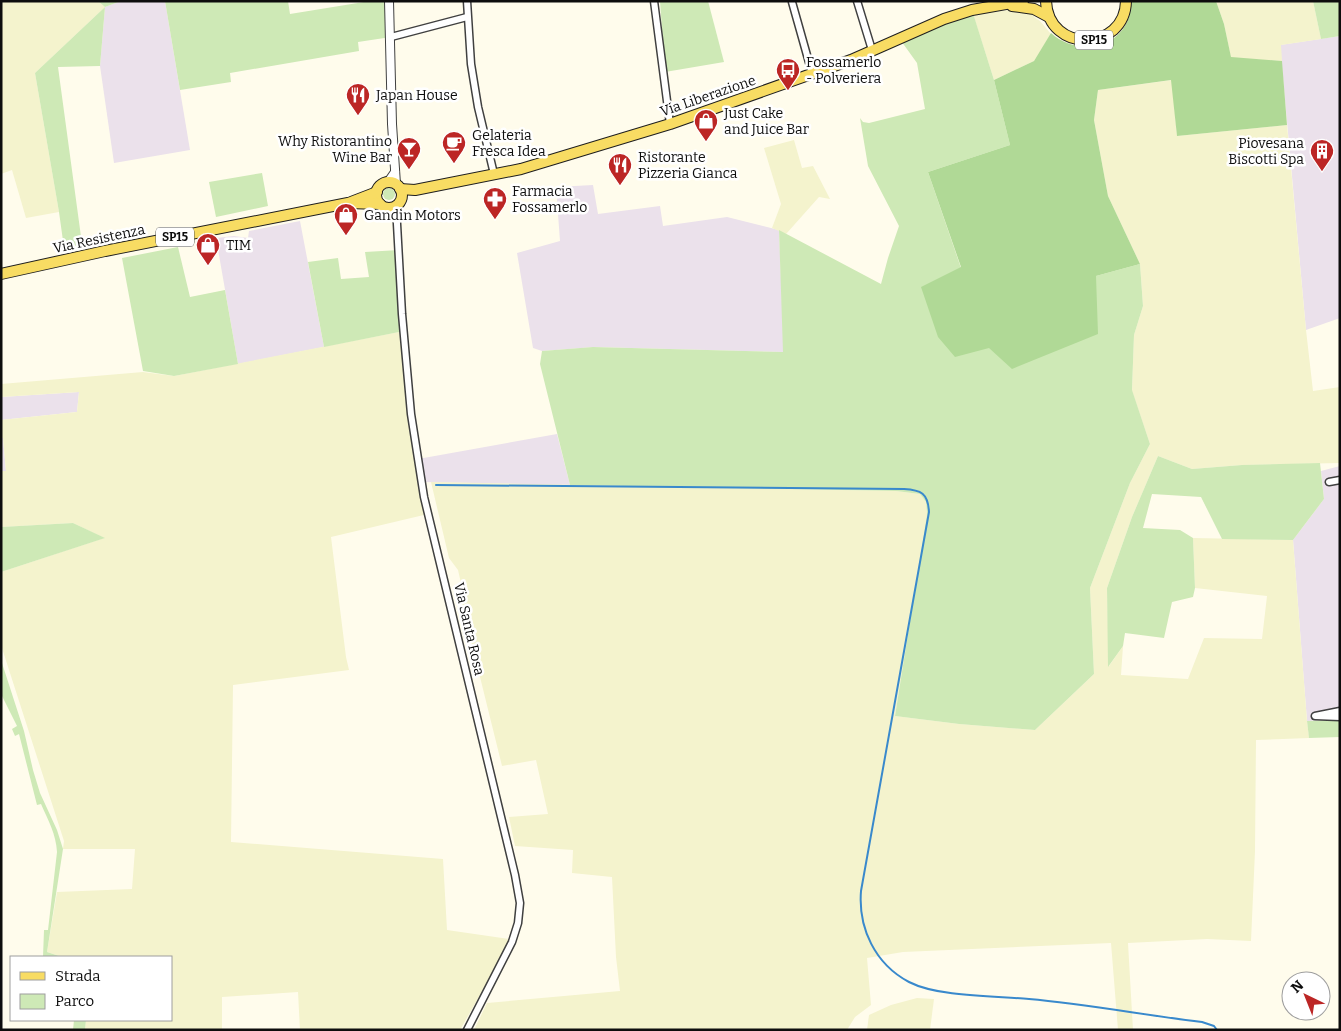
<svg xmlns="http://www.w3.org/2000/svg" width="1341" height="1031" viewBox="0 0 1341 1031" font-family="Bitter,serif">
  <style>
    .industrial { fill: #ebe1eb }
    .farmland { fill: #f4f3cd }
    .green { fill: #cee9b6 }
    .forest { fill: #b0d996 }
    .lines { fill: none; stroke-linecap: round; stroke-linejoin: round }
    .stream { stroke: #3989cc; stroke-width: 2 }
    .minor-casing { stroke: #404040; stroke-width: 9 }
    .tertiary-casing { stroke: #404040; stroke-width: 10 }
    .primary-casing { stroke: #1e1e1e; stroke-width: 12 }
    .minor { stroke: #fff; stroke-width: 6 }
    .tertiary { stroke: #fff; stroke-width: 8 }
    .primary { stroke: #f8dc63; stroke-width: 10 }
    .labels { text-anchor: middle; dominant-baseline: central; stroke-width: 5; stroke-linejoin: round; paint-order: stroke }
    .shield { fill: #fff; stroke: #565656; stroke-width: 1 }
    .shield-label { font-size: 12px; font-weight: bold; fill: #0d0d0d }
    .poi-label { font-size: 14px; fill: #0d0d0d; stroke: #fff; text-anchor: start }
    .street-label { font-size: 14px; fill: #0d0d0d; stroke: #fff }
  </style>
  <rect width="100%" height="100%" fill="#fffcec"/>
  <g class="industrial">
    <path d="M 121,1 L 165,1 L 190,150 L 114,163 L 100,66 L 105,7 Z"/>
    <path d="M 1340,36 L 1340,318 L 1306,330 L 1280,45 Z"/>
    <path d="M 593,185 L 598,214 L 660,206 L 663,226 L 727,217 L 779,230 L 784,352 L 594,347 L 542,351 L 533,348 L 517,253 L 560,241 L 556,187 Z"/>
    <path d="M 300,221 L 324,347 L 238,364 L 216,238 L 234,236 L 248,238 L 249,231 Z"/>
    <path d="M 79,392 L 77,412 L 1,420 L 1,397 Z"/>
    <path d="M 557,434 L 570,485 L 422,482 L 418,459 Z"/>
    <path d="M 1,438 L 3,438 L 6,471 L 1,471 Z"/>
    <path d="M 1340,466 L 1340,720 L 1307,721 L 1293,540 L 1324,499 L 1321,471 Z"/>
  </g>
  <g class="farmland">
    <path d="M 1,1 L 98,1 L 105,7 L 35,73 L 59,212 L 26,218 L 12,170 L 1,174 Z"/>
    <path d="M 1216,1 L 1313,1 L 1321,39 L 1281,45 L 1282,61 L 1231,58 L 1224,24 Z"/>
    <path d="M 1009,10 L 1033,12 L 1034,17 L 1040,21 L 1051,34 L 1034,61 L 994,80 L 973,14 Z"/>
    <path d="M 1172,80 L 1177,136 L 1287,125 L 1306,330 L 1313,391 L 1340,387 L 1340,463 L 1242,465 L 1192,469 L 1158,456 L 1132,517 L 1107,588 L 1109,666 L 1123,646 L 1121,675 L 1188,679 L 1204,638 L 1262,639 L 1267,596 L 1195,588 L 1193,538 L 1293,540 L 1307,721 L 1309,738 L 1256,740 L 1255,851 L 1251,941 L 1207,939 L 1128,943 L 1133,1030 L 1118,1030 L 1111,943 L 903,952 L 867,958 L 871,1005 L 855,1017 L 847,1030 L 474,1030 L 487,1003 L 620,991 L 616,957 L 612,877 L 572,873 L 573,850 L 515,846 L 509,817 L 548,814 L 536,760 L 502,766 L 461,600 L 463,592 L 458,570 L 449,558 L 431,482 L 896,491 L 920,494 L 926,502 L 927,514 L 895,716 L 959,724 L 1035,730 L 1094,674 L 1090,588 L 1130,483 L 1150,444 L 1132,391 L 1134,335 L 1143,306 L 1140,264 L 1108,196 L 1094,120 L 1098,90 Z"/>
    <path d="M 794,140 L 802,168 L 813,166 L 830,199 L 819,197 L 786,234 L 772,228 L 781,204 L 764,148 Z"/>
    <path d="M 404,331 L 411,414 L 428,514 L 331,537 L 346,657 L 349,670 L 233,685 L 231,842 L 443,859 L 447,930 L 509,939 L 508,946 L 460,1030 L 300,1030 L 298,992 L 222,997 L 222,1030 L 85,1030 L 86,1020 L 171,1020 L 171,957 L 62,957 L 47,952 L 57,892 L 132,889 L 135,849 L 63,849 L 64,841 L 1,645 L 1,572 L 104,538 L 73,523 L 1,527 L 1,471 L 6,471 L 3,438 L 1,438 L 1,420 L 77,412 L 79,392 L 1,397 L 1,384 L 143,372 L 174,376 Z"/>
    <path d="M 917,998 L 934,999 L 930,1030 L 867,1030 L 869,1015 L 891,1005 Z"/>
  </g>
  <g class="green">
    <path d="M 98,1 L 121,1 L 105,7 L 100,66 L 58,67 L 82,244 L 64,248 L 59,212 L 35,73 L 105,7 Z"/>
    <path d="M 165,1 L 288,1 L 290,14 L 370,1 L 389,1 L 391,37 L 358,42 L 359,51 L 230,73 L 231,82 L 180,90 Z"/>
    <path d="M 660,1 L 708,1 L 724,62 L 665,72 Z"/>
    <path d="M 1313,1 L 1340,1 L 1340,36 L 1321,39 Z"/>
    <path d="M 972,10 L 994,80 L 1010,145 L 928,172 L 961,268 L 1096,276 L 1140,264 L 1143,306 L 1134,335 L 1132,390 L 1150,444 L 1130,483 L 1090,588 L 1094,674 L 1035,730 L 959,724 L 895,716 L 927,514 L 926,502 L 920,494 L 896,491 L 570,485 L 540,364 L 542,351 L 593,347 L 783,352 L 779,230 L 881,284 L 888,258 L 899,226 L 868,166 L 860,118 L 863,122 L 869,123 L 925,109 L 917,63 L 899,38 Z"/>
    <path d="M 262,173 L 268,206 L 216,217 L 209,182 Z"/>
    <circle cx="389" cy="194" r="6"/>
    <path d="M 178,247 L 190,297 L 225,290 L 238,364 L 174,376 L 143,371 L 122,258 Z"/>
    <path d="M 399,250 L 404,331 L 324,347 L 308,262 L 338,258 L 341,279 L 369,277 L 365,252 Z"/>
    <path d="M 1158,456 L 1192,469 L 1242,465 L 1320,463 L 1324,499 L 1293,540 L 1222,539 L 1201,497 L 1152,494 L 1143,528 L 1180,530 L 1193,538 L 1195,588 L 1193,597 L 1172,602 L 1164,638 L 1125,633 L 1123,646 L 1108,667 L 1107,588 L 1132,517 Z"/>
    <path d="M 73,523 L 105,538 L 1,572 L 1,527 Z"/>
    <path d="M 1,660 L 24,731 L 33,770 L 40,793 L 57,830 L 63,849 L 47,952 L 62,957 L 43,957 L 44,930 L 48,930 L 57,852 C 56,834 48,820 41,804 L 37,805 L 19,734 L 15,736 L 12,729 L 17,726 L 1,694 Z"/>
    <path d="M 1340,720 L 1340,737 L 1309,738 L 1307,721 Z"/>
    <path d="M 74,1020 L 86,1020 L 85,1030 L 64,1030 L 73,1030 Z"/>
  </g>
  <path class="forest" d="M 1131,1 L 1216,1 L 1224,24 L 1231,57 L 1282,61 L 1287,125 L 1177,136 L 1171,80 L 1098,90 L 1094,120 L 1108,196 L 1140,264 L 1096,276 L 1098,334 L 1012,369 L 989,348 L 955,357 L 938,337 L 921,287 L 961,267 L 928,172 L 1010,145 L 994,80 L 1034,61 L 1051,33 C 1073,53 1111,52 1126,24 C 1130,17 1131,9 1131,1 Z"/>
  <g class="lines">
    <path class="stream" d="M 436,485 L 904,489 C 921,490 928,493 929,512 L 861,891 C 858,928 875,964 909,982 C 938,997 995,996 1029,999 C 1086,1004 1144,1015 1202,1022 L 1214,1026 L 1217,1030"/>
    <g class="minor-casing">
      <g id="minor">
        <path d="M 467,1 L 471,64 L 478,107 L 494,174"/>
        <path d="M 654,1 L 670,124"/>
        <path d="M 857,1 L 872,50"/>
        <path d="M 792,2 L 812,73"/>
        <path d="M 391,37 L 467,17"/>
        <path d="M 396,206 L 402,314 L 411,414 L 424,497 L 515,875 L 520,903 L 518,923 L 512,942 L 467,1030"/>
        <path d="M 390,208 L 395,218"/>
        <path d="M 1329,482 L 1340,480"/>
        <path d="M 1340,711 L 1315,716 L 1340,717"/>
      </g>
    </g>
    <g class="tertiary-casing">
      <g id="tertiary">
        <path d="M 389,1 L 392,124 L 396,184"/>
        <path d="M 388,182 L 395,172"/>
      </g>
    </g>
    <g class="primary-casing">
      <g id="primary">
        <path d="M 1046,1 C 1048,54 1125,52 1126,1"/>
        <path d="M 1012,6 L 1034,9 L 1049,17"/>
        <circle cx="389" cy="195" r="13"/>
        <path d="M 400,189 L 415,190 L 521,169 L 670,124 L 851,60 L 944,19 L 972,10 L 1023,1"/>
        <path d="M 351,202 L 377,192"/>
        <path d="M 1,274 L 105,251 L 348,203 L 380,204"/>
      </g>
    </g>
    <use href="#minor" class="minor"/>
    <use href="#tertiary" class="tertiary"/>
    <use href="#primary" class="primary"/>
  </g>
  <defs>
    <g id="bus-pin" transform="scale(1.25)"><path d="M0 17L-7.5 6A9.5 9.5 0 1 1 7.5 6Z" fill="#bc2625" stroke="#fff"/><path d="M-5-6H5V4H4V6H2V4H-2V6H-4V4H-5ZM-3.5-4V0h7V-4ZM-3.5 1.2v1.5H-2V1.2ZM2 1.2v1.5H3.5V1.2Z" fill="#fff"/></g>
    <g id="restaurant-pin" transform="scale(1.25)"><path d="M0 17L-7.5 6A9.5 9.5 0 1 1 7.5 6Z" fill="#bc2625" stroke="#fff"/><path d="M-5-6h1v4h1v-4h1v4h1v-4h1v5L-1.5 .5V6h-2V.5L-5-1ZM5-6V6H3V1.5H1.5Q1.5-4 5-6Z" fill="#fff"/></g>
    <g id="shop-pin" transform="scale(1.25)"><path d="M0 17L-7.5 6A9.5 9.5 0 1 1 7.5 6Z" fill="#bc2625" stroke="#fff"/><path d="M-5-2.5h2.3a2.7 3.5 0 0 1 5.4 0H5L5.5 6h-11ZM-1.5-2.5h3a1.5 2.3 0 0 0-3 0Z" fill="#fff"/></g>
    <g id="cafe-pin" transform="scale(1.25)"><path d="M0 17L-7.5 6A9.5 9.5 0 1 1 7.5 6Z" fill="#bc2625" stroke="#fff"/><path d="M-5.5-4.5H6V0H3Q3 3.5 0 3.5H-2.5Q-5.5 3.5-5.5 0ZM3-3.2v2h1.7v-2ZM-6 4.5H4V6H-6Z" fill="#fff"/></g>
    <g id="bar-pin" transform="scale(1.25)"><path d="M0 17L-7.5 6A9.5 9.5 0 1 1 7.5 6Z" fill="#bc2625" stroke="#fff"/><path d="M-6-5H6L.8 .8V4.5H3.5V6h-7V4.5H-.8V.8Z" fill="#fff"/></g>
    <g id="building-pin" transform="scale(1.25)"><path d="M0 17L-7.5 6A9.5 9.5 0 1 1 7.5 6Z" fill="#bc2625" stroke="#fff"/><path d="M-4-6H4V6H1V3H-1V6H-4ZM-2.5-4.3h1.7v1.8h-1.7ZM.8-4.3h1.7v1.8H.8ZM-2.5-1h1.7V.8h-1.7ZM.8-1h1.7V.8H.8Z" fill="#fff"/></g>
    <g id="pharmacy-pin" transform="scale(1.25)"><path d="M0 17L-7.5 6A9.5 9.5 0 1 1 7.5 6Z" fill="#bc2625" stroke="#fff"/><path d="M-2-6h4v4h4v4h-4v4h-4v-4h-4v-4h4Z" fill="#fff"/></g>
  </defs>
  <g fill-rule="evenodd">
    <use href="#bus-pin" x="788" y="70"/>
    <use href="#restaurant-pin" x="358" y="95"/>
    <use href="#shop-pin" x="706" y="121"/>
    <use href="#cafe-pin" x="454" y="143"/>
    <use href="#bar-pin" x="409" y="149"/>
    <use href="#building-pin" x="1322" y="151"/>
    <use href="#restaurant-pin" x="620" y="165"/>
    <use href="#pharmacy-pin" x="495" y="199"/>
    <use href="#shop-pin" x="346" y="215"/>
    <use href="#shop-pin" x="208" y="245"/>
  </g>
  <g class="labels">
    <g class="shield">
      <rect x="1075" y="30.5" width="38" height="19" rx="4"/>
      <rect x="156" y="227.5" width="38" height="19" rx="4"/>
    </g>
    <g class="shield-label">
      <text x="1094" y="40">SP15</text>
      <text x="175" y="237">SP15</text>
    </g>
    <g class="poi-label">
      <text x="806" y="62">Fossamerlo<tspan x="806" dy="16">- Polveriera</tspan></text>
      <text x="376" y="95">Japan House</text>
      <text x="724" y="113">Just Cake<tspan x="724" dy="16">and Juice Bar</tspan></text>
      <text x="472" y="135">Gelateria<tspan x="472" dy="16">Fresca Idea</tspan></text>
      <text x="392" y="141" text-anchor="end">Why Ristorantino<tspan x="392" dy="16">Wine Bar</tspan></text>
      <text x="1304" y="143" text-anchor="end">Piovesana<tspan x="1304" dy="16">Biscotti Spa</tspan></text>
      <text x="638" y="157">Ristorante<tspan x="638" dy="16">Pizzeria Gianca</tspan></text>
      <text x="512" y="191">Farmacia<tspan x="512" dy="16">Fossamerlo</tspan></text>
      <text x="364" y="215">Gandin Motors</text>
      <text x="226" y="245">TIM</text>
    </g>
    <g class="street-label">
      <text transform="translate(708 96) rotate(-19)">Via Liberazione</text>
      <text transform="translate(99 239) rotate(-12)">Via Resistenza</text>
      <text transform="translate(469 629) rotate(77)">Via Santa Rosa</text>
    </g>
  </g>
  <rect width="1341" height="1031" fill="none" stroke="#0d0d0d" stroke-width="5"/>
  <rect x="10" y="956" width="162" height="65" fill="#ffffff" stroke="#9e9e9e"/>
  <rect x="20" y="972" width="25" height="8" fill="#f8dc63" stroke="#9e9e9e"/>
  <text x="55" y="981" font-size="15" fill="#0d0d0d">Strada</text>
  <rect x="20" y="994" width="25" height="15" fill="#cee9b6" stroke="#9e9e9e"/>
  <text x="55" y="1006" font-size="15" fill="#0d0d0d">Parco</text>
  <g transform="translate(1306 996) rotate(317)"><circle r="24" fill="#ffffff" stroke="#9e9e9e"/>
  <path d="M0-4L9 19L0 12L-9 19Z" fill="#bc2625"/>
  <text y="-8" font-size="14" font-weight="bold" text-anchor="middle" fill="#0d0d0d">N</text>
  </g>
</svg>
